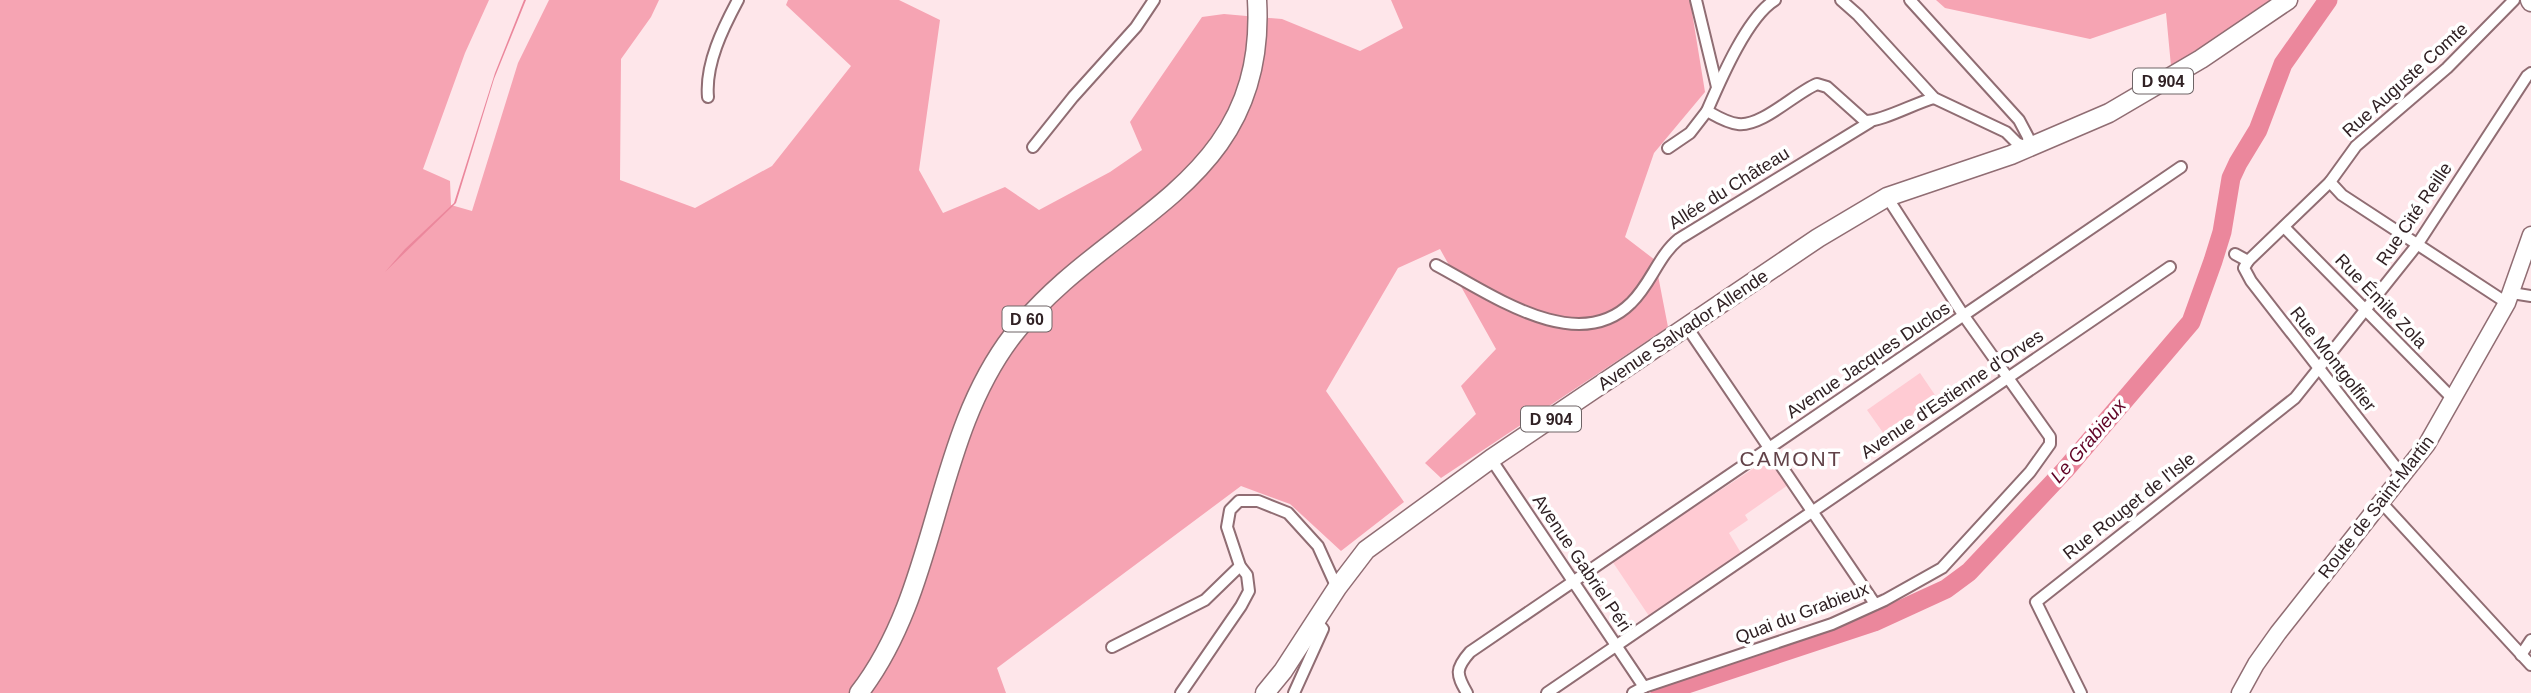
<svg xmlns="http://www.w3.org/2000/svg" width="2531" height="693" viewBox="0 0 2531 693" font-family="Helvetica,sans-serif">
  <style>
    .green { fill: #ffcbd3 }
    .forest { fill: #f6a4b3 }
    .water { fill: #eb879c }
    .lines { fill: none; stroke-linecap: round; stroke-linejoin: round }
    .river { stroke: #eb879c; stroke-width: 19 }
    .street-casing { stroke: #906d73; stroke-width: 14 }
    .secondary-casing { stroke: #906d73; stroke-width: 19 }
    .primary-casing { stroke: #906d73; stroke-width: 21 }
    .street { stroke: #fff; stroke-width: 10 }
    .secondary { stroke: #fff; stroke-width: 16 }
    .primary { stroke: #fff; stroke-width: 18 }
    .labels { text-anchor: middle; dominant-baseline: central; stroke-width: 7; stroke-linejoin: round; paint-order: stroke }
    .shield { fill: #fff; stroke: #6e6466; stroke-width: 2 }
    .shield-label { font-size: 16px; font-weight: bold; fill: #302124 }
    .street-label { font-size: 18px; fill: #302124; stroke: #fff }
    .water-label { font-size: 19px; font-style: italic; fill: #610527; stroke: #fff }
    .quarter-label { font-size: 21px; letter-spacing: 2px; fill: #624248; stroke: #fff }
  </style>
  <rect width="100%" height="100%" fill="#fee6ea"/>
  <g class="green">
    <path d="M 1920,373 L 1937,398 L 1884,434 L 1867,410 Z"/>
    <path d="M 1768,459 L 1788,485 L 1745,515 L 1748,520 L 1729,533 L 1741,553 L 1649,616 L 1612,561 Z"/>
  </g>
  <g class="forest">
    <path d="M 0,0 L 489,0 L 465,53 L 423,169 L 450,181 L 451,205 L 472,211 L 518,63 L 549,0 L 659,0 L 651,17 L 621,59 L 620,180 L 695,208 L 772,166 L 851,66 L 786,5 L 788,0 L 899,0 L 940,20 L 919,170 L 943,213 L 1005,187 L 1039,210 L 1110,172 L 1142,150 L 1130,122 L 1202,17 L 1224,14 L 1282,19 L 1360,51 L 1403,28 L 1391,0 L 1690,0 L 1705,92 L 1654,153 L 1625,237 L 1655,260 L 1668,327 L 1441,478 L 1425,463 L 1476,414 L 1461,386 L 1496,349 L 1440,249 L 1398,268 L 1326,391 L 1404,502 L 1341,551 L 1290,504 L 1241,486 L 997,668 L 1006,693 L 0,693 Z"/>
    <path d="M 1936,0 L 2275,0 L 2171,66 L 2166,13 L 2090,39 L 1945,8 Z"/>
  </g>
  <path class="water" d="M 524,0 L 526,0 L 494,79 L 456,203 L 385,272 L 405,249 L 454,203 L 495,73 Z"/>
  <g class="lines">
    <path class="river" d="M 1660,693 L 1874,622 L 1946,589 L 1969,572 L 2065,470 L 2191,322 L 2213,261 L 2222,232 L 2231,178 L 2238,163 L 2258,130 L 2283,64 L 2328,0"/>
    <g class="street-casing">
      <g id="street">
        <path d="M 1696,0 L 1717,87"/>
        <path d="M 1841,0 L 1858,15 L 1934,98 L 2006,132 L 2017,143 L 2029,148 L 2028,137 L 2019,120 L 1910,0"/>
        <path d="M 708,97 C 705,64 723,28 738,0"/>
        <path d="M 1707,111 C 1720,81 1747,17 1775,0"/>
        <path d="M 1033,147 L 1073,97 L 1136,27 L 1154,0"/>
        <path d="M 1668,148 L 1690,133 L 1707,111 C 1716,116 1727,123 1738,124 C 1762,127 1795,93 1817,84 L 1827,87 L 1865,121 C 1881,122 1915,103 1934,98"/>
        <path d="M 2330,182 L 2342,195 L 2507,303"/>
        <path d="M 2284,227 L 2453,399"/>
        <path d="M 2235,254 L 2248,261"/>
        <path d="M 2248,261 L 2330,182 L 2356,146 L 2447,68 L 2514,0"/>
        <path d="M 2248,261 L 2244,268 L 2251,281 L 2402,475"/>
        <path d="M 1436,265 C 1489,293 1577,357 1631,303 C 1651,284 1658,256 1679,239 L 1870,122"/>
        <path d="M 2512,293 L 2531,296"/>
        <path d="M 1687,327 L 1875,604"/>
        <path d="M 1491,459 L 1644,687"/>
        <path d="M 2380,501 L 2531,665"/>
        <path d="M 1112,647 L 1205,600 L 1240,566"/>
        <path d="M 2521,655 L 2531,640"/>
        <path d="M 1181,693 L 1241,606 L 1249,591 L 1247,575 L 1240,566 L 1227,527 L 1230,510 L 1239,501 L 1258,501 L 1288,513 L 1318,546 L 1337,588"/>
        <path d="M 1294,693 L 1323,629 L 1316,621"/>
        <path d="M 1467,693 C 1456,674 1455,669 1470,652 L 2181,167"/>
        <path d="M 1547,693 L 2170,267"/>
        <path d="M 1633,693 L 1644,687 L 1832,624 L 1885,600 L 1942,568 L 2030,472 L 2050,444 L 2050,437 L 1964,316 L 1887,197"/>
        <path d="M 2081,693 L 2036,602 L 2295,398 L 2417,245 L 2527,76 L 2531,73"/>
      </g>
    </g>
    <g class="secondary-casing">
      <path id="secondary" d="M 2240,693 L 2256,664 L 2278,633 L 2427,444 L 2507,303 L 2531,235"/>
    </g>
    <g class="primary-casing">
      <g id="primary">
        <path d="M 2530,0 L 2531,2"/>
        <path d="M 859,693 C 940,588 932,440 1013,335 C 1106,215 1268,187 1257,0"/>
        <path d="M 1265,693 L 1283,671 L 1337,588 L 1366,550 L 1491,459 L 1818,238 L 1887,197 L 2011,155 L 2109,113 L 2201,59 L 2288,0"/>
      </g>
    </g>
    <use href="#street" class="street"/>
    <use href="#secondary" class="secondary"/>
    <use href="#primary" class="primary"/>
  </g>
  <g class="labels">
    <g class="shield">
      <rect x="2133" y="68.5" width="60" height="25" rx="5"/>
      <rect x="1002.5" y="306.5" width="49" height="25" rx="5"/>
      <rect x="1521" y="406.5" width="60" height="25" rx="5"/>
    </g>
    <g class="shield-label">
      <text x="2163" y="81">D 904</text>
      <text x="1027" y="319">D 60</text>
      <text x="1551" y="419">D 904</text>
    </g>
    <g class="street-label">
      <text transform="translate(2405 80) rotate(-42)">Rue Auguste Comte</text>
      <text transform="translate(1729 188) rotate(-32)">Allée du Château</text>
      <text transform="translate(2414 214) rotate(-56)">Rue Cité Reille</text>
      <text transform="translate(2381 301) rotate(46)">Rue Émile Zola</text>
      <text transform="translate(1683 330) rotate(-34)">Avenue Salvador Allende</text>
      <text transform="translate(2333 359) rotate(52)">Rue Montgolfier</text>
      <text transform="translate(1868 360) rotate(-34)">Avenue Jacques Duclos</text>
      <text transform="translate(1952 394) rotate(-34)">Avenue d'Estienne d'Orves</text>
      <text transform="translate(2129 506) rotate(-38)">Rue Rouget de l'Isle</text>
      <text transform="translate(2376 507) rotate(-52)">Route de Saint-Martin</text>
      <text transform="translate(1582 563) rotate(56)">Avenue Gabriel Péri</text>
      <text transform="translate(1802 613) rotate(-21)">Quai du Grabieux</text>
    </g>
    <g class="water-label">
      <text transform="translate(2088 441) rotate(-49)">Le Grabieux</text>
    </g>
    <g class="quarter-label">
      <text x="1791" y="458">CAMONT</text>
    </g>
  </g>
</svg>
